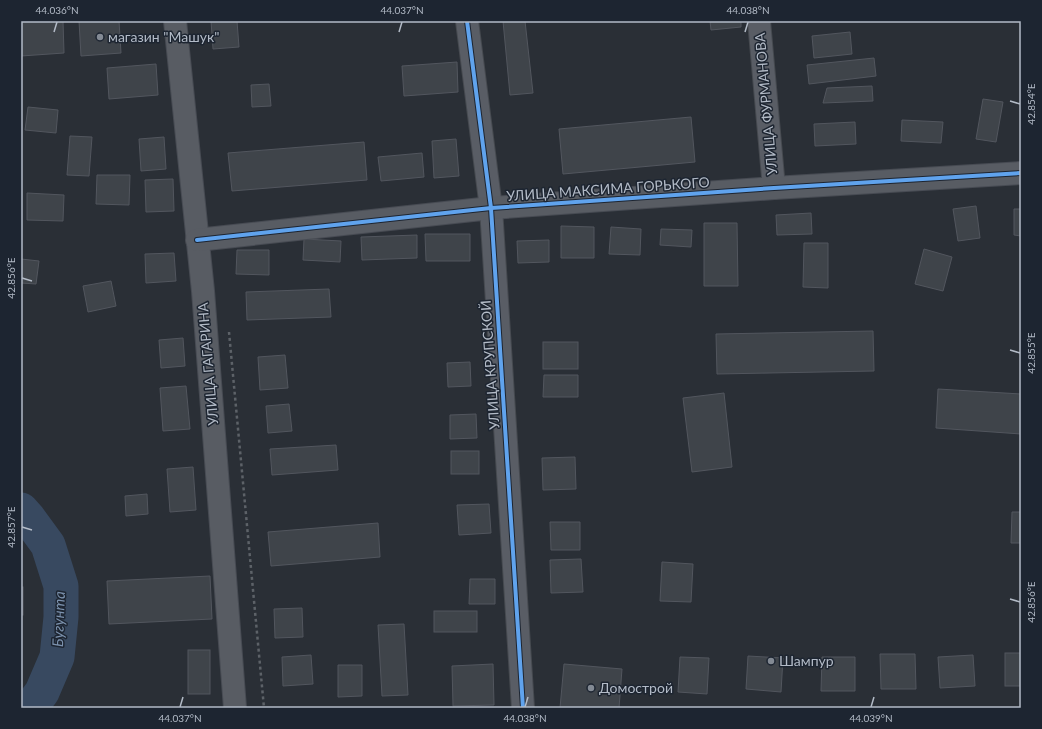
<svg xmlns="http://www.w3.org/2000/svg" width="1042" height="729" font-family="Lato,sans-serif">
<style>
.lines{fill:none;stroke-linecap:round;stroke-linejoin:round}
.river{stroke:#384960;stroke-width:35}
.building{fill:#3f444a;stroke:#52565e}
.street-casing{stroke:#464a50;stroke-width:24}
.secondary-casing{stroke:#474b53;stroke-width:24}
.path{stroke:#5d6268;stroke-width:2.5;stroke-dasharray:3 3;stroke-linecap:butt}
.street{stroke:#595d65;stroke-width:22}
.secondary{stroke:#585c63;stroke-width:22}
.cycleway-casing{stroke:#1d2531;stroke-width:6}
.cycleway{stroke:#60a3ed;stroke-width:4}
.ticks{fill:none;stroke:#b3bbc7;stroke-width:1.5}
.poi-dot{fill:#838a94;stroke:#1d2531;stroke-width:1.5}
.labels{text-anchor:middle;stroke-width:3;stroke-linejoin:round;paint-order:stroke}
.poi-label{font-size:14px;fill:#b3bbc7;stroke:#1d2531;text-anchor:start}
.street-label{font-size:14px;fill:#b3bbc7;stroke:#1d2531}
.water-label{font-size:15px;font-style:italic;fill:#7c92ae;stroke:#1d2531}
.neatline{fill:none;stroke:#b3bbc7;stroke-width:1.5}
.ticks-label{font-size:10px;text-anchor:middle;fill:#b3bbc7}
</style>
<rect width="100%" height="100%" fill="#2a2f36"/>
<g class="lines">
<!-- river -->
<path class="river" d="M21,510L29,519L48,545L61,586V617L57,657L42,692L30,708"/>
</g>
<!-- building -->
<g class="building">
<path d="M21,21H63L64,53L21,56Z"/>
<path d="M79,21H119L121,53L81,56Z"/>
<path d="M211,21H237L239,47L213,49Z"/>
<path d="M503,21H525L533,93L510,95Z"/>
<path d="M710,21H741V27L711,30Z"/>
<path d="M850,32L852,54L814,58L812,36Z"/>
<path d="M874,58L876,76L809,84L807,65Z"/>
<path d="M457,62L458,92L404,96L402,66Z"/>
<path d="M156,64L158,95L109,99L107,68Z"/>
<path d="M269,84L271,106L252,107L251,85Z"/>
<path d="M872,86L873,101L823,103L827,88Z"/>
<path d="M983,99L1003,102L996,142L976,139Z"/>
<path d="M28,107L58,110L56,133L25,130Z"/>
<path d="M691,117L695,162L563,174L559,129Z"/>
<path d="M902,120L943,122L941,143L901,141Z"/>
<path d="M855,122L856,144L815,146L814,124Z"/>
<path d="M70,136L92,137L89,176L67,175Z"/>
<path d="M164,137L166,169L141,171L139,139Z"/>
<path d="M456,139L459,176L434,178L432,141Z"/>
<path d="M364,142L367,180L232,191L228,153Z"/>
<path d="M422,153L424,177L381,181L378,157Z"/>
<path d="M97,175H130L129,205L96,204Z"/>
<path d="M173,179L174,211L146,212L145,180Z"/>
<path d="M27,193L64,195L63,221L27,220Z"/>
<path d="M976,206L980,238L958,241L953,209Z"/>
<path d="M1014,209H1021V236L1014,235Z"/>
<path d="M811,213L812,234L777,235L776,215Z"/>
<path d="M704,223H737L738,286H704Z"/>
<path d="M561,226L594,227V258H561Z"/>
<path d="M611,227L641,229L640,255L609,254Z"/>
<path d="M661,229L692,230L691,247L660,245Z"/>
<path d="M425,234H470V261H426Z"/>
<path d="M417,235V258L362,260L361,237Z"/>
<path d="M304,239L341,241L340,262L303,260Z"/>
<path d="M549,240V262L518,263L517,241Z"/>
<path d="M804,243H828V288L803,287Z"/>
<path d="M924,249L952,257L943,291L915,284Z"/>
<path d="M237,250H269V275L236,274Z"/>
<path d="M174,253L176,281L146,283L145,254Z"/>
<path d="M21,259L39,261L36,284L21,283Z"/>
<path d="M111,281L116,306L88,312L83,286Z"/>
<path d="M329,289L331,317L247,320L246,292Z"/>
<path d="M873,331L874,371L717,374L716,334Z"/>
<path d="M183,338L185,366L161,368L159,340Z"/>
<rect x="543" y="342" width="35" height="27"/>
<path d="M285,355L288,388L260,390L258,357Z"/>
<path d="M470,362L471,386L448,387L447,363Z"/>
<path d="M544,375H578V397H543Z"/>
<path d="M186,386L190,429L163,431L160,388Z"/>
<path d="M938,389L1021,394V434L936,428Z"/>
<path d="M724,393L732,467L692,472L683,398Z"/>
<path d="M289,404L292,431L268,433L266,406Z"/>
<path d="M476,414L477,438L450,439V415Z"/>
<path d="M336,445L338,470L272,475L270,449Z"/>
<rect x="451" y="451" width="28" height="23"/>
<path d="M575,457L576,489L543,490L542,458Z"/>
<path d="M193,467L196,510L170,512L167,469Z"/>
<path d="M147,494L148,514L126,516L125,496Z"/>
<path d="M489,504L491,533L459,535L457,505Z"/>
<path d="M1012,512H1021V543H1011Z"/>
<path d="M550,522H580V550H551Z"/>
<path d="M378,523L380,557L271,566L268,532Z"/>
<path d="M581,559L583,592L551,593L550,560Z"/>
<path d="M662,562L693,564L691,602L660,601Z"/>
<path d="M210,576L212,619L109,624L107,581Z"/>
<path d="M470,579H495V604H469Z"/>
<rect x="21" y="587" width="2" height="28"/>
<path d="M302,608L303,637L275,638L274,609Z"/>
<rect x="434" y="611" width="43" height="21"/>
<path d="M404,624L408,695L382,696L378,625Z"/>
<rect x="188" y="650" width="22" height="44"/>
<rect x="1005" y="653" width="16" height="33"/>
<path d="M880,654H915L916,689H881Z"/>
<path d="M311,655L313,684L283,686L282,657Z"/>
<path d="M973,655L975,686L940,688L938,657Z"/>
<path d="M748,656L783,658L781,692L746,689Z"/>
<path d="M680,657L709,658L707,694L678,692Z"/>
<path d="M822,657H855V691H821Z"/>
<path d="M493,664L494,705L453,706L452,666Z"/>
<path d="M564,664L622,669L619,708H560Z"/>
<path d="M338,665H362V696L338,697Z"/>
</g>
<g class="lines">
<!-- street casing -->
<g class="street-casing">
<g id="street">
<path d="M467,21L491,208L523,708"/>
<path d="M759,21L774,188"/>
</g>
</g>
<!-- secondary casing -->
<g class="secondary-casing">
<g id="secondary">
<path d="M175,21L203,291L235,708"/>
<path d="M197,240L491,208L774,188L1021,173"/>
</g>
</g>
<!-- path -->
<path class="path" d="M229,332L264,708"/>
<!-- street -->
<use href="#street" class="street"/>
<!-- secondary -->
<use href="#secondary" class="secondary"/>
<!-- cycleway casing -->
<g class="cycleway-casing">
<g id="cycleway">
<path d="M467,21L491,208L523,708"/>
<path d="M197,240L491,208L774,188L1021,173"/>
</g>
</g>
<!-- cycleway -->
<use href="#cycleway" class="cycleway"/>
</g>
<!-- ticks -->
<path class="ticks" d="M54,32L57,22M399,32L402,22M745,32L748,22M1010,101L1020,104M22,278L32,281M1010,350L1020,353M22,527L32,530M1010,599L1020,602M180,707L183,697M525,707L528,697M871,707L874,697"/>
<!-- markers -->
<g class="poi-dot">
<circle cx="100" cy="37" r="4"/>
<circle cx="771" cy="661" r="4"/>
<circle cx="591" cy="688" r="4"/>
</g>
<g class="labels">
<!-- poi labels -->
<g class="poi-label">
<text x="108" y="42">магазин "Машук"</text>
<text x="779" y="666">Шампур</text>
<text x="599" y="693">Домострой</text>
</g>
<!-- street labels -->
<g class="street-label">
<text transform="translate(766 104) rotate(-95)" y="5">УЛИЦА ФУРМАНОВА</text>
<text transform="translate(608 189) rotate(-4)" y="5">УЛИЦА МАКСИМА ГОРЬКОГО</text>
<text transform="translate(208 364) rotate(-95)" y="5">УЛИЦА ГАГАРИНА</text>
<text transform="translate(490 365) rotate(-94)" y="5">УЛИЦА КРУПСКОЙ</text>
</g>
<!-- water labels -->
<g class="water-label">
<text transform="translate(59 619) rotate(-88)" y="5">Бугунта</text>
</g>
</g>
<!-- border -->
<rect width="1042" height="729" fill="none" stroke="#1d2531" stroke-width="44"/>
<rect x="22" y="22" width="998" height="685" class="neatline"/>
<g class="ticks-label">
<text x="57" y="14">44.036°N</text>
<text x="402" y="14">44.037°N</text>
<text x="748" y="14">44.038°N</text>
<text transform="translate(1031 104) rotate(-90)" y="4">42.854°E</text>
<text transform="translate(11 278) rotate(-90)" y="4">42.856°E</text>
<text transform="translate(1031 353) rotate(-90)" y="4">42.855°E</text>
<text transform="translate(11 527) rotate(-90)" y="4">42.857°E</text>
<text transform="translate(1031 602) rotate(-90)" y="4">42.856°E</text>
<text x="180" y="722">44.037°N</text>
<text x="525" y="722">44.038°N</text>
<text x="871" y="722">44.039°N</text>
</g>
</svg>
